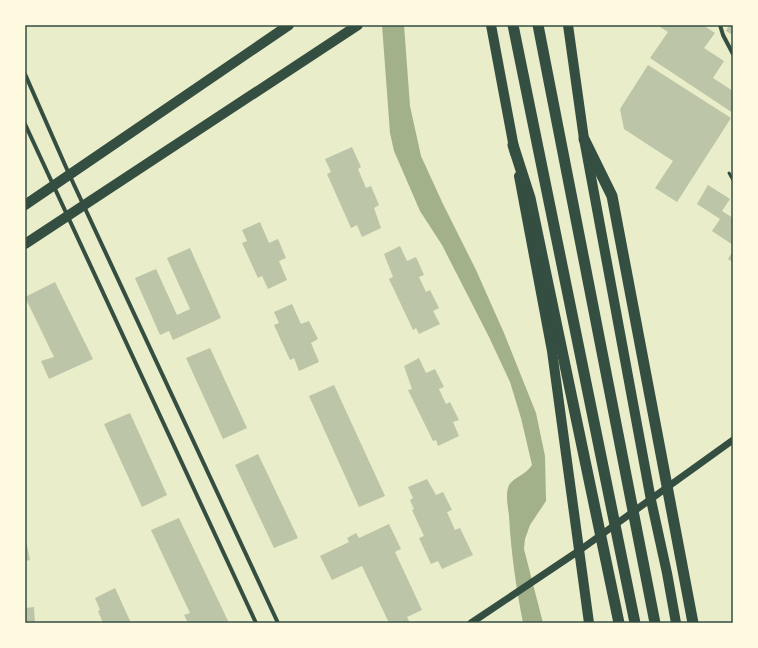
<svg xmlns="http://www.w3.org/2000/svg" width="758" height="648" font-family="Roboto,sans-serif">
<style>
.water{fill:#a3b18a}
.building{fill:#bcc5a7}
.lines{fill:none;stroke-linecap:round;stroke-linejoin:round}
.service{stroke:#344e41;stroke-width:3}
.minor{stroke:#344e41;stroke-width:4}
.tertiary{stroke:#344e41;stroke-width:7}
.primary{stroke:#344e41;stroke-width:10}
.trunk{stroke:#344e41;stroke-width:11}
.neatline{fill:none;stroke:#344e41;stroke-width:1.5}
</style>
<rect width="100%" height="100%" fill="#e9edc9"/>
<!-- water -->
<path class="water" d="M382,25H404L410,106L421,156L443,204L476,270L504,333L536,413L545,456L546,501L530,525L525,539L524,549L543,623H523C516,587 511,552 509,516C508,507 505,494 509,485C514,477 527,474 532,465L521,418L510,382L489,337L442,245L420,211L394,151L390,133Z"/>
<!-- building -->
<g class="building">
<path d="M657,25H703L715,33L704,48L724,61L713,78L733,91V113L650,58L668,32Z"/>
<path d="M729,25H733V35L726,31Z"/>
<path d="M648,65L731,118L677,202L655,188L673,161L624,129L620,109Z"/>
<path d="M352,147L361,167L358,169L366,188L371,186L379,205L374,208L381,228L362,237L357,225L351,228L327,174L331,172L325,159Z"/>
<path d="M708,185L730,199L722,211L733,218V245L712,231L720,219L697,204Z"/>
<path d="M260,222L269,243L278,239L286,258L279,261L287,280L268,289L262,276L258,278L242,243L247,241L242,230Z"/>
<path d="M400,246L407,261L416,257L424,275L419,277L426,292L430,290L439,308L433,311L440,324L419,334L416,328L413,330L389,279L393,277L384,254Z"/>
<path d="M190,248L221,318L173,340L169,331L160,335L135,278L156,269L177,315L190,309L167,258Z"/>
<path d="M733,251V262L728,259Z"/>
<path d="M55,282L93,359L49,379L41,361L54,357L25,297Z"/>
<path d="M292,304L301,324L309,321L318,339L311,343L319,362L299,371L294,358L290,360L274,325L279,323L274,312Z"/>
<path d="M210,348L247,428L223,439L186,358Z"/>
<path d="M419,358L426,373L435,369L444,387L439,389L446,404L450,402L459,420L453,422L459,436L438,446L436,440L433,441L408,390L412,389L404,366Z"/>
<path d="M334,385L385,496L359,507L309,396Z"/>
<path d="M130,413L167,495L142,507L104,424Z"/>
<path d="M258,454L298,538L274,548L235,465Z"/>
<path d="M427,479L436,495L443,492L452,510L447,512L455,530L460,528L473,555L442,569L438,561L431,564L419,538L424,536L412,510L414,509L410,500L413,498L408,487Z"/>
<path d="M179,518L229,623H188L184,615L190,613L151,530Z"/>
<path d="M389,524L401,549L395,552L422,610L407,617L410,623H389L362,566L332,580L320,556L349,542L347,538L356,533L359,538Z"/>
<path d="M25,540H26L30,560L25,561Z"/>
<path d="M115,588L131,623H103L98,611L100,610L95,598Z"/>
<path d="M34,607L35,623H25V608Z"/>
</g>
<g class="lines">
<!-- service -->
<path class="service" d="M729,173L733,180"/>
<!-- minor -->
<g class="minor">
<path d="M720,25L723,35L733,54"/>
<path d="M25,74L69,174L278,623"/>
<path d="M25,124L256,623"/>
</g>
<!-- tertiary -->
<path class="tertiary" d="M471,623L580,550L733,440"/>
<!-- primary -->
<g class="primary">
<path d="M491,25L515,153"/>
<path d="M568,25L584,139L651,500L667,573L676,623"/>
<path d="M519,176L552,351L589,623"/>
<path d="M25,205L289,25"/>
<path d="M25,244L358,25"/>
</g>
<!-- trunk -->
<g class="trunk">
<path d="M513,25L635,623"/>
<path d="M538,25L655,623"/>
<path d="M584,139L612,196L693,623"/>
<path d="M513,145L530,198L619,623"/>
</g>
</g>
<!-- border -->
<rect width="758" height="648" fill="none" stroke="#fefae0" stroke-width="52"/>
<rect x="26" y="26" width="706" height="596" class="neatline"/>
</svg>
